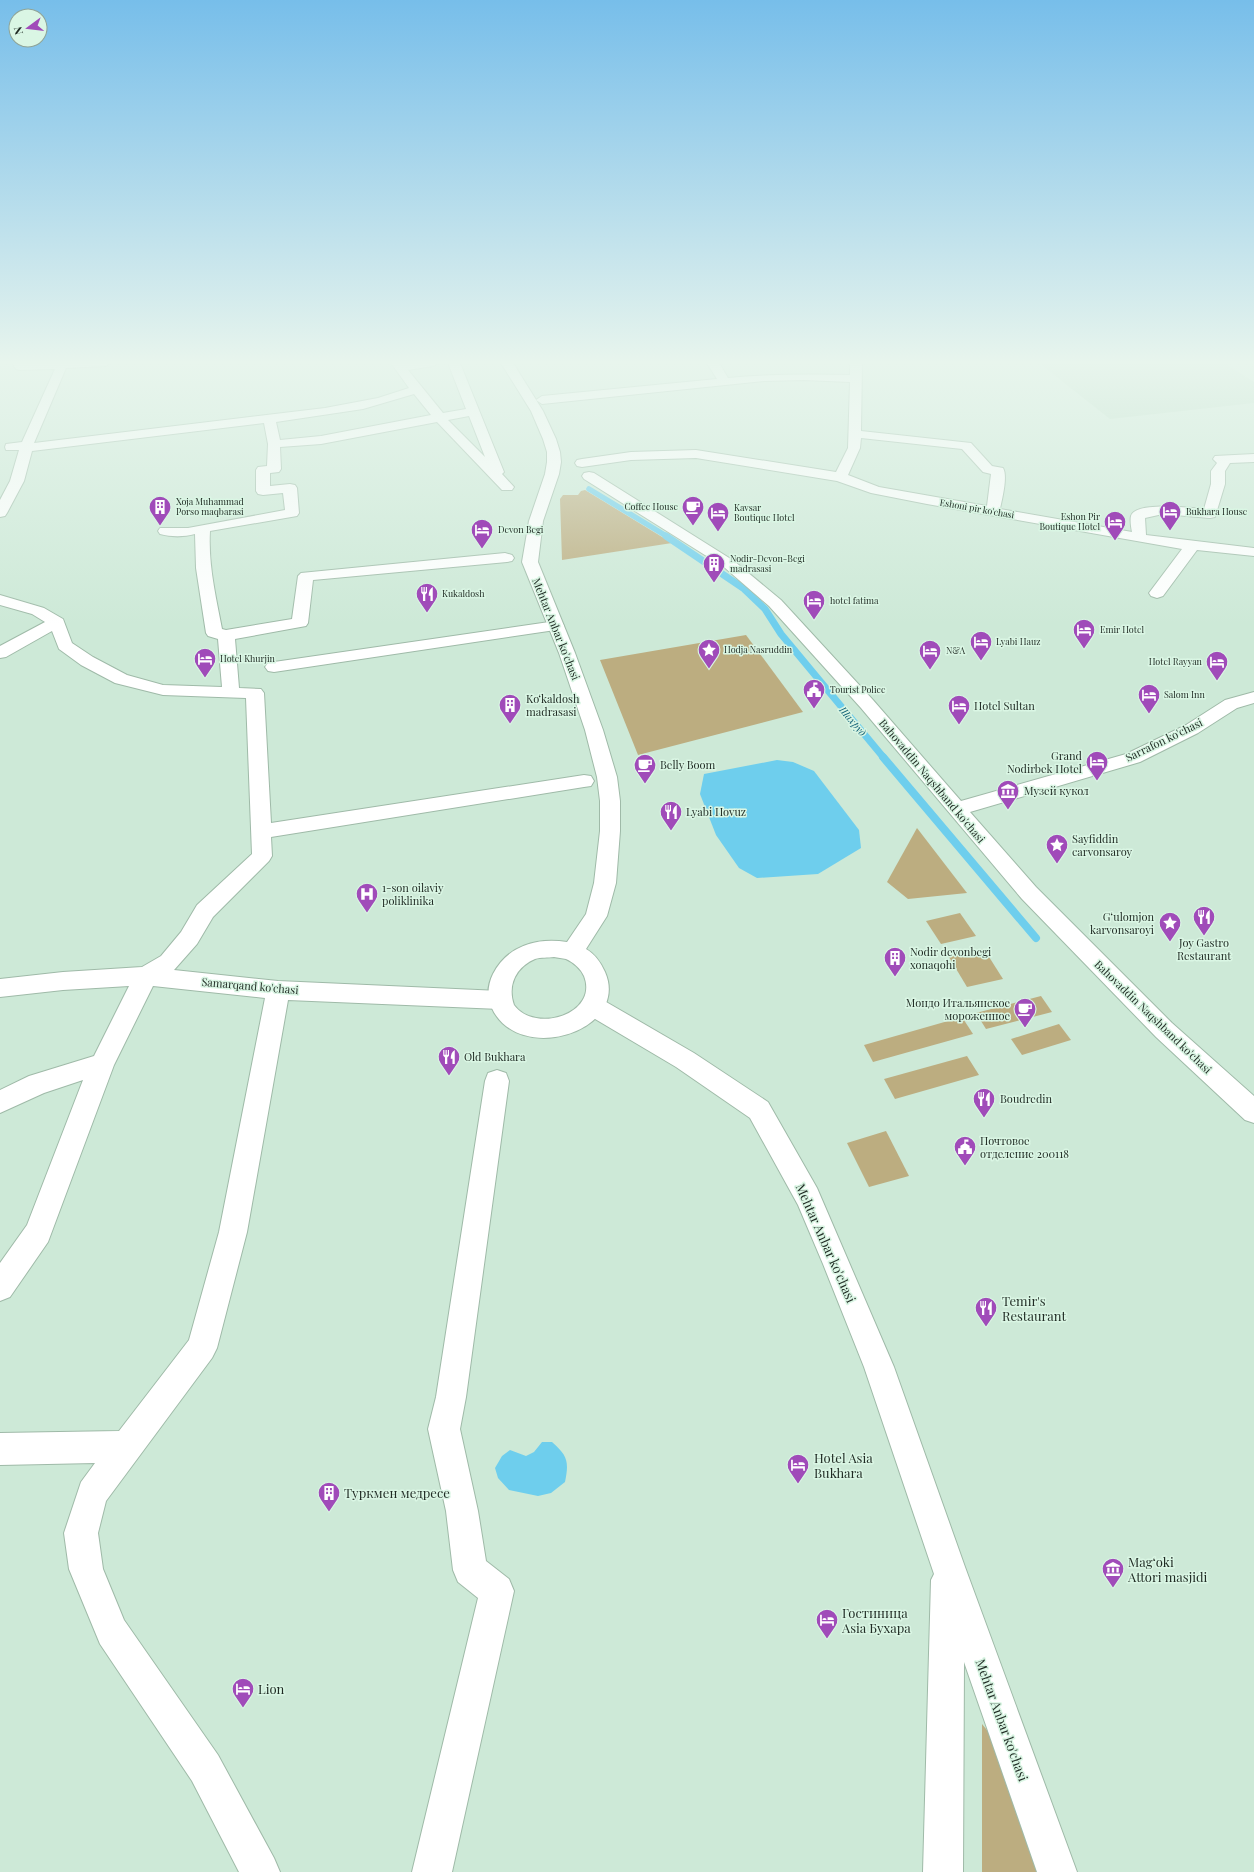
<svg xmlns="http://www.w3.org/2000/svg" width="1254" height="1872" font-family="'Playfair Display',serif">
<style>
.built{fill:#bbddc6}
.green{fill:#bcad80}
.water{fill:#6eceed}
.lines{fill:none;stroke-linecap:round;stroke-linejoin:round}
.stream-far2{stroke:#6eceed;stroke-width:5.5}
.stream-far1{stroke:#6eceed;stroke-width:7}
.stream{stroke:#6eceed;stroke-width:8}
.minor-casing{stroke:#9fbaa8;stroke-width:2}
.major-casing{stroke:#9fbaa8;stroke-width:2}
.minor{fill:#fff;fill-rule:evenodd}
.major{fill:#fff;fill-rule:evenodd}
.labels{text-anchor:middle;stroke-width:3;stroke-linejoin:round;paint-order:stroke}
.far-poi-label{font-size:9px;fill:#1f2a23;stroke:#daf6e4;text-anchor:start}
.far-street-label{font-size:9px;fill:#1f2a23;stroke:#daf6e4}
.far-water-label{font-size:10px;font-style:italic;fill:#0d5d73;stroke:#daf6e4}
.street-label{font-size:11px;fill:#1f2a23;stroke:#daf6e4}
.poi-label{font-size:11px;fill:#1f2a23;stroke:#daf6e4;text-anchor:start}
.near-street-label{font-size:13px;fill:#1f2a23;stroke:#daf6e4}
.near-poi-label{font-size:13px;fill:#1f2a23;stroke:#daf6e4;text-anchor:start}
</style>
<rect width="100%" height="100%" fill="#cde9d7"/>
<!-- built -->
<path class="built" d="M1039,363H1224L1254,382V403L1110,419Z"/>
<!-- green -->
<g class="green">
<path d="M585,490L672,543L562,560L560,499L563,495H578L581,491Z"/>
<path d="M746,635L803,712L638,755L600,660Z"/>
<path d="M917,828L967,893L908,899L887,882Z"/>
<path d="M960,913L976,936L941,944L926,921Z"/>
<path d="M984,949L1003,979L967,987L949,957Z"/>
<path d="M1041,996L1052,1012L986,1029L976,1013Z"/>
<path d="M962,1017L973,1034L873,1062L864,1045Z"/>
<path d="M1059,1024L1071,1040L1022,1055L1011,1039Z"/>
<path d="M967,1056L979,1075L895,1099L884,1079Z"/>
<path d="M886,1131L909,1176L869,1187L847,1143Z"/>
<path d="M982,1724L999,1745L1039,1872H982Z"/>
</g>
<!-- water -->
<g class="water">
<path d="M777,760L793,762L814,771L859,830L861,848L818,874L757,878L739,868L716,835L700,794L704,774Z"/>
<path d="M542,1442H552C568,1456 569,1462 565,1482L551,1493L538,1496L509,1490L498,1478L495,1468L502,1456L510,1450L526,1456L534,1452Z"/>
</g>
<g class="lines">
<!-- stream-far2 -->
<path class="stream-far2" d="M589,489L668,537"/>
<!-- stream-far1 -->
<path class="stream-far1" d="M666,536L743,588L765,609L781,634L884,758"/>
<!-- stream -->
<path class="stream" d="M883,757L1036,938"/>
<!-- minor casing -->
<g class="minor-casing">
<g id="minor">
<path d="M12,363H111L105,366L66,368L34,443L325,408L378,398L409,388L391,363H439L433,366L408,370L443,413L466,409L448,363H460L504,472L502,474L514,487L512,490H502L437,422L321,444L280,447L281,469L279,472L270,473V486L290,484L295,485L297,488L299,513L297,516L210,531C208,565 216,597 222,629L226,630L292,619L298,576L301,573L505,553L512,555L514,558L512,561L507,562L313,580L308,623L306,626L235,639L239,688L261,689L264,693L271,823L584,775L591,776L594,781L591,786L584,787L271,837L272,856L269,861L213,917L197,944L174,970L278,981L500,991L508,993L512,1000L508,1007L500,1009L288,1000L247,1232L217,1348L212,1358L106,1501L98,1533L103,1569L124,1620L218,1755L274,1858L280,1872H239L192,1781L100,1644L69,1569L64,1533L81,1482L95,1463L0,1465V1433L119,1431L189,1340L219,1232L265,998L153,986L114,1065L48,1242L10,1297L0,1301V1263L27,1225L83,1080L44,1093L0,1113V1090L29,1076L94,1056L129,986L63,990L0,997V979L63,972L142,967L161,956L181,932L197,905L252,854L246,698L163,695L115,683L81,665L59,649L52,631L6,657L0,658V646L45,622L32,614L0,605V595L44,608L63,619L72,643L93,657L127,675L163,685L222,687L218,639L208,636L206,633L196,568L195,534C184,537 171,537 160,534L158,531L160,528H188L285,510L283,493L263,495L258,494L256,491V470L258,467L267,466L268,444L264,423L32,451L24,481L7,513L5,516L0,517V500L10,481L19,450H6L5,447L6,444L22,442L55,369L20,370L16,369ZM414,394L431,415L321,436L280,440L276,422L363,409ZM469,416L485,457L448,420Z"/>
<path d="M707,363H719L728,378C769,374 809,374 850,375V363H862L861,431L971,443L992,466L1003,468C1008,476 1002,499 1000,509L1132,532C1131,527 1130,520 1131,516C1135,501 1192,508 1204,509L1211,484V471L1217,463L1213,459L1215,456L1254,454V462L1230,463L1225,471V484L1215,517L1210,518L1163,514L1145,518L1146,535L1254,548V556L1197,550L1163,596L1157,598L1151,596L1149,593L1182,549L927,504L871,493L837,481L696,458L631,460L582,467L577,466L575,463L577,460L582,459L631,452L696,450L836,472L848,448L850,382L804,380L764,381L542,404L536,400L542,396L717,379ZM861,438L962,449L983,472L991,474L987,506L879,487L848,475L860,448Z"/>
<path d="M589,472L594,473L734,561L781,600L873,700L961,801L1126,754L1186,725L1225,700L1254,692V703L1237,708L1198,733L1140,762L970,812L1036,887L1172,1023L1254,1096V1123L1245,1120L1156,1037L1022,899L861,708L769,606L724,567L584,479L582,476L584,473Z"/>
<path d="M556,621L562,623L564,626L562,629L274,672L268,671L265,667L268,663L274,662Z"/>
<path d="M593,996L601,999L694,1053L768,1102L817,1188L894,1367L965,1567L1077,1872H1037L964,1662L963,1872H923L931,1580L934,1574L864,1367L823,1264L798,1205L750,1118L676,1067L585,1013L581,1006L585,999Z"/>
<path d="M497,1070L506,1073L509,1081L466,1397L460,1429L478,1511L486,1561L509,1579L514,1591L452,1872H412L478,1598L458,1582L453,1570L446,1511L428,1429L436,1397L485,1081L488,1073Z"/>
</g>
</g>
<!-- major casing -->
<g class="major-casing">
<path id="major" d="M501,363H513L543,411L556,439L560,452L561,462L559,474L543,521L538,562L575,653L603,730L617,777L620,801V831L616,883L607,916L586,949C595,954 601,963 605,972C631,1032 516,1067 491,1006C487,996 488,984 493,974C507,946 537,937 567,942L586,914L594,883L600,831V801L597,777L585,730L559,653L522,562L529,521L545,474L547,462V452L543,439L531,411ZM554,957C558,958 562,958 566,959C573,962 581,969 584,976C599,1014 535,1034 514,1005C507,985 516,967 535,959C541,957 548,958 554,957Z"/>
</g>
<!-- minor -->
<use href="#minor" class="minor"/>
<!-- major -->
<use href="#major" class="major"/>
</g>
<!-- sky -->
<linearGradient id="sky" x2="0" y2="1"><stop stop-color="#77beea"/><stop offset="0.58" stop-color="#e8f5ed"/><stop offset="1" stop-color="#e8f5ed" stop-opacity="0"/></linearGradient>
<rect width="1254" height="625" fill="url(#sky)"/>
<!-- icons -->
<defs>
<g id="building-pin" transform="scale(1.15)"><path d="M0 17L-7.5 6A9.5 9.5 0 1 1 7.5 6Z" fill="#a04bb9" stroke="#daf6e4"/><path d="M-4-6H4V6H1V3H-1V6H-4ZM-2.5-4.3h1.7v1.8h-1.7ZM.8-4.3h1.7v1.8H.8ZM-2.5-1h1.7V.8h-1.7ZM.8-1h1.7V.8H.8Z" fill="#fff"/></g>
<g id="cafe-pin" transform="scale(1.15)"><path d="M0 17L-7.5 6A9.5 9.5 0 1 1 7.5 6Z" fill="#a04bb9" stroke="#daf6e4"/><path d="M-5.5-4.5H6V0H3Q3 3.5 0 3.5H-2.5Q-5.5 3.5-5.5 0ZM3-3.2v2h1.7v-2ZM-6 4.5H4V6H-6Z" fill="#fff"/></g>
<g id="hotel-pin" transform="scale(1.15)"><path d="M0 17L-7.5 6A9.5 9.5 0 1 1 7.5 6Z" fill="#a04bb9" stroke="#daf6e4"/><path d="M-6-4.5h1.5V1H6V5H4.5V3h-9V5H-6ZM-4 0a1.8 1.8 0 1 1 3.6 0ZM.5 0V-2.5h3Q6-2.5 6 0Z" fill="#fff"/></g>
<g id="restaurant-pin" transform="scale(1.15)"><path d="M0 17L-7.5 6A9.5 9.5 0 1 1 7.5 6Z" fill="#a04bb9" stroke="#daf6e4"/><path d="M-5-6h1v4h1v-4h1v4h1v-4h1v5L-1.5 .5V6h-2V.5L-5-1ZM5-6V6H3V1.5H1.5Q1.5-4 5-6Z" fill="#fff"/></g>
<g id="sight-pin" transform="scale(1.15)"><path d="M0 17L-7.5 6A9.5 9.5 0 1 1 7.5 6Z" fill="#a04bb9" stroke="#daf6e4"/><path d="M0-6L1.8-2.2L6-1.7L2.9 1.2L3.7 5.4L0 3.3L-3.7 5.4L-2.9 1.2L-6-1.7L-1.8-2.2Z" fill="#fff"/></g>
<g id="civic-pin" transform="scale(1.15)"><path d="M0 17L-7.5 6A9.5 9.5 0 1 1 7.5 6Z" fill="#a04bb9" stroke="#daf6e4"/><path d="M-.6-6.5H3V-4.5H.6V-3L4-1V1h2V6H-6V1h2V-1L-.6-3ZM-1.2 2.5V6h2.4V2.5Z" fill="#fff"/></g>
<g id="museum-pin" transform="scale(1.15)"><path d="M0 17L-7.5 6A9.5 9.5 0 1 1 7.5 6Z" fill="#a04bb9" stroke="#daf6e4"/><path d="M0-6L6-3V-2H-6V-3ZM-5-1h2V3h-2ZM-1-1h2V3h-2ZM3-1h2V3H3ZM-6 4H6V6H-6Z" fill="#fff"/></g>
<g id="hospital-pin" transform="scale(1.15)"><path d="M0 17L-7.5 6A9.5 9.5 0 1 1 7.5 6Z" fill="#a04bb9" stroke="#daf6e4"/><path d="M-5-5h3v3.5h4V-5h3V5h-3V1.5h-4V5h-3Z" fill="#fff"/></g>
</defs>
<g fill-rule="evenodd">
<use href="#building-pin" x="160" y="507"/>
<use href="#cafe-pin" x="693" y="507"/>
<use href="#hotel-pin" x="1170" y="512"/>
<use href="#hotel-pin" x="718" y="513"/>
<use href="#hotel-pin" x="1115" y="522"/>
<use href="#hotel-pin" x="482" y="530"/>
<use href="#building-pin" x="714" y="564"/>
<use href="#restaurant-pin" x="427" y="594"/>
<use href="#hotel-pin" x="814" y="601"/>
<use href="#hotel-pin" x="1084" y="630"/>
<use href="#hotel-pin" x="981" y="642"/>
<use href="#sight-pin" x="709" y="650"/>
<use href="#hotel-pin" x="930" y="651"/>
<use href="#hotel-pin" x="205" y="659"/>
<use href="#hotel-pin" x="1217" y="662"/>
<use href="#civic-pin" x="814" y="690"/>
<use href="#hotel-pin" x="1149" y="695"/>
<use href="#building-pin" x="510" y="705"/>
<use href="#hotel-pin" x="959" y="706"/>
<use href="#hotel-pin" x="1097" y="762"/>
<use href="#cafe-pin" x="645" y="765"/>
<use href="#museum-pin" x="1008" y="791"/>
<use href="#restaurant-pin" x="671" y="812"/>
<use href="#sight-pin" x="1057" y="845"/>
<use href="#hospital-pin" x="367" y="894"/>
<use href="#restaurant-pin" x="1204" y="917"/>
<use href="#sight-pin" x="1170" y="923"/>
<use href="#building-pin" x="895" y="958"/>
<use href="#cafe-pin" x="1025" y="1009"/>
<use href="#restaurant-pin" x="449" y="1057"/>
<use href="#restaurant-pin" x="984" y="1099"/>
<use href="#civic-pin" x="965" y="1147"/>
<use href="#restaurant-pin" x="986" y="1308"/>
<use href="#hotel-pin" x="798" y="1465"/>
<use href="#building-pin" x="329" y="1493"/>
<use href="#museum-pin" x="1113" y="1569"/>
<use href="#hotel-pin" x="827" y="1620"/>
<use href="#hotel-pin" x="243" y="1689"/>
</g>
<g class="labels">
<!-- far-poi labels -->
<g class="far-poi-label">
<text x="176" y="505">Xoja Muhammad<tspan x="176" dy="10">Porso maqbarasi</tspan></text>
<text x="678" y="510" text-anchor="end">Coffee House</text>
<text x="734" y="511">Kavsar<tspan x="734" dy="10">Boutique Hotel</tspan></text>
<text x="1186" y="515">Bukhara House</text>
<text x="1100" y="520" text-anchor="end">Eshon Pir<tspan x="1100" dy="10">Boutique Hotel</tspan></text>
<text x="498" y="533">Devon Begi</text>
<text x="730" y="562">Nodir-Devon-Begi<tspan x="730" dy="10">madrasasi</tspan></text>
<text x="442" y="597">Kukaldosh</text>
<text x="830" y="604">hotel fatima</text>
<text x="1100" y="633">Emir Hotel</text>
<text x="996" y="645">Lyabi Hauz</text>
<text x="724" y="653">Hodja Nasruddin</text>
<text x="946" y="654">N&amp;A</text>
<text x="220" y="662">Hotel Khurjin</text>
<text x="1202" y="665" text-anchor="end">Hotel Rayyan</text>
<text x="830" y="693">Tourist Police</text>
<text x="1164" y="698">Salom Inn</text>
</g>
<!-- far-street labels -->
<g class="far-street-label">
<text transform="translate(977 509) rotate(10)" y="3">Eshoni pir ko'chasi</text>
</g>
<!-- far-water labels -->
<g class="far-water-label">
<text transform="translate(853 721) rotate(50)" y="4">Шахруд</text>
</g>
<!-- street labels -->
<g class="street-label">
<text transform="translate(556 629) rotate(68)" y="4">Mehtar Anbar ko'chasi</text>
<text transform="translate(1164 740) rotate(-26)" y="4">Sarrafon ko'chasi</text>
<text transform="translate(932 781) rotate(50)" y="4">Bahovaddin Naqshband ko'chasi</text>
<text transform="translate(250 986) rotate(5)" y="4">Samarqand ko'chasi</text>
<text transform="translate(1153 1017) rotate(44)" y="4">Bahovaddin Naqshband ko'chasi</text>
</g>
<!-- poi labels -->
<g class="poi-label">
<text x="526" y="703">Koʻkaldosh<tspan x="526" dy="13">madrasasi</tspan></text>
<text x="974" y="710">Hotel Sultan</text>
<text x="1082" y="760" text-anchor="end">Grand<tspan x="1082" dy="13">Nodirbek Hotel</tspan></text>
<text x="660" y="769">Belly Boom</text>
<text x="1024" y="795">Музей кукол</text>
<text x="686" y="816">Lyabi Hovuz</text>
<text x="1072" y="843">Sayfiddin<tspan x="1072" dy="13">carvonsaroy</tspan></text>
<text x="382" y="892">1-son oilaviy<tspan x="382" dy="13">poliklinika</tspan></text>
<text x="1154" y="921" text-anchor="end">Gʻulomjon<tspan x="1154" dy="13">karvonsaroyi</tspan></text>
<text x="1204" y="947" text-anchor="middle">Joy Gastro<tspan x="1204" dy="13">Restaurant</tspan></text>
<text x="910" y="956">Nodir devonbegi<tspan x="910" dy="13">xonaqohi</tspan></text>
<text x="1010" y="1007" text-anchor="end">Мондо Итальянское<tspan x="1010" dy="13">мороженное</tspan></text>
<text x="464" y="1061">Old Bukhara</text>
<text x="1000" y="1103">Boudredin</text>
<text x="980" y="1145">Почтовое<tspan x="980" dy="13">отделение 200118</tspan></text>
</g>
<!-- near-street labels -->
<g class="near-street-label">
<text transform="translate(826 1243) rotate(66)" y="5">Mehtar Anbar ko'chasi</text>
<text transform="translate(1002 1720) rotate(70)" y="5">Mehtar Anbar ko'chasi</text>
</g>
<!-- near-poi labels -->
<g class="near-poi-label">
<text x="1002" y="1306">Temir's<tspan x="1002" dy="15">Restaurant</tspan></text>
<text x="814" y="1463">Hotel Asia<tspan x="814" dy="15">Bukhara</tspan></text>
<text x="344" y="1498">Туркмен медресе</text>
<text x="1128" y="1567">Magʻoki<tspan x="1128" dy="15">Attori masjidi</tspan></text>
<text x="842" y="1618">Гостиница<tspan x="842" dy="15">Asia Бухара</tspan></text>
<text x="258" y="1694">Lion</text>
</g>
</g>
<!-- north arrow -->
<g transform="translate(28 28) rotate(255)"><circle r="19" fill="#daf6e4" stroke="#8fa497"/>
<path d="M0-3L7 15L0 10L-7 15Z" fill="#a04bb9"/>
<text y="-6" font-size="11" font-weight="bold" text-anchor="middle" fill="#1f2a23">N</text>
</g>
</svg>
